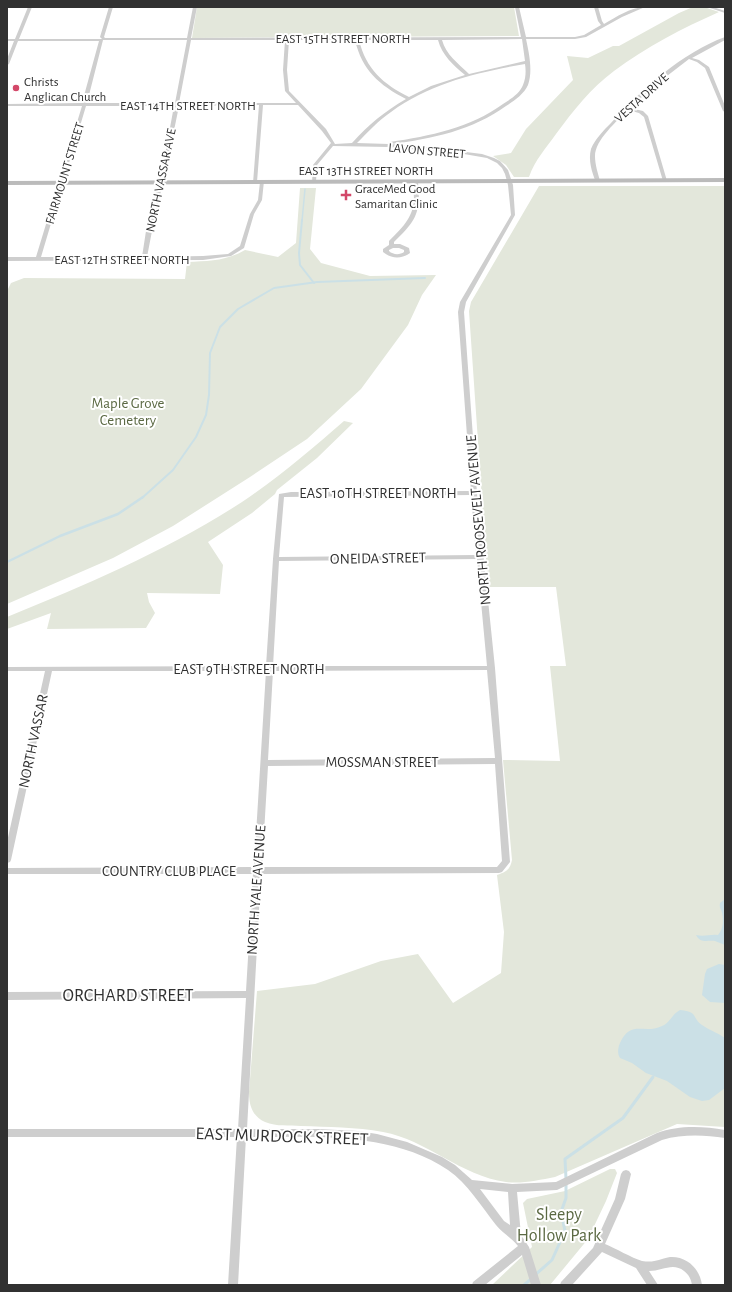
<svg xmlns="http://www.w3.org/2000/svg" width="732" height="1292" font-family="'Alegreya Sans',sans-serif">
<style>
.green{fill:#e3e7db}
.water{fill:#cbe0e6}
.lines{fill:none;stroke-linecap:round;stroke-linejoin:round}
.stream-far3{stroke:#cbe0e6;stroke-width:1.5}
.stream-far2{stroke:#cbe0e6;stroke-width:2}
.stream-far1{stroke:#cbe0e6;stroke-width:2.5}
.stream{stroke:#cbe0e6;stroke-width:3}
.minor{fill:#cecece;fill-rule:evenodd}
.secondary{fill:#bbb;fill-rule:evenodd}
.poi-dot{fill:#d34869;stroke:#fff;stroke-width:1.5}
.labels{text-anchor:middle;stroke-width:4;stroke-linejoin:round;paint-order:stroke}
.far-street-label{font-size:13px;fill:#313131;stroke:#fff}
.far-poi-label{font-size:13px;fill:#313131;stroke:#fff;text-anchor:start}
.park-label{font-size:15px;fill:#5b6943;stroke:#fff}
.street-label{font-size:15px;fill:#313131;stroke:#fff}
.near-street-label{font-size:18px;fill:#313131;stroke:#fff}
.near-park-label{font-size:18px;fill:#5b6943;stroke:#fff}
</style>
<rect width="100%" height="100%" fill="#fff"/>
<!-- green -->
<g class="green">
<path d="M197,7H514L519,36L192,38Z"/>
<path d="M693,7H704L719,12C683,28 646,47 614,71C591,88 573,111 556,134C546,148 535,160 529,177H514L506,165L493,156L511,153L526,129L573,80L567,56L588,58L613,46H619L679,13Z"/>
<path d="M539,186H725V1127L677,1124L555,1177C539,1180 522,1184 506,1182C461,1176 427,1140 383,1132C356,1127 328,1127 301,1126C289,1125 277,1127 265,1122C252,1116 249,1105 249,1092L257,991L315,984L381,961L418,954L453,1003L501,973L504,932L497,875C506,872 510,870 512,860L503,760L560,761L550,666H566L556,587H488L469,311L471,302Z"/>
<path d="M300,188H316L310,249L321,263L370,276L436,275L422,295L408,325L361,389L307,439L250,477L173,526L113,558L7,604V291L11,283L24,278L185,279L187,262C209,261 226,261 245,250L278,257L296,243Z"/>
<path d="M344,421L353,423L317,458L277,490L275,494L252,513L208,542L223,565L220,594L147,593L149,602L155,613L146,628L47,629L51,613L7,629V617C88,584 168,550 242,502C278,478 312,449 344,421Z"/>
<path d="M610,1169H615L617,1173L606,1201L588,1239L550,1285H492L532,1247L523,1203L527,1199L565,1191Z"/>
</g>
<!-- water -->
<g class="water">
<path d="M725,899V945C722,944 718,942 715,941C707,940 701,944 696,935C705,937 710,934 718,935C723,929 724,921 722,913C721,908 719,908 720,903Z"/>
<path d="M719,964L725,965V1003L710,1002L702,995L705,974L707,969Z"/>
<path d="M680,1010C699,1012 691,1017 702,1025C709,1030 718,1033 725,1038V1088L709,1100L702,1101L690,1097L667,1081L646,1073L632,1063L620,1058C617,1053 618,1048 620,1043C631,1019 644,1035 662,1026C670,1023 672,1014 680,1010Z"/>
</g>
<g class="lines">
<!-- stream-far3 -->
<path class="stream-far3" d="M302,221L305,189"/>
<!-- stream-far2 -->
<g class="stream-far2">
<path d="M302,220L299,253L300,265L314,283"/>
<path d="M142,498L173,470L196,437L206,415L209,395L210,353L220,327L238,309L274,288L317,282L425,278"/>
</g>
<!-- stream-far1 -->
<path class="stream-far1" d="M7,562L60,536L118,514L143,497"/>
<!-- stream -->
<g class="stream">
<path d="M566,1179L565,1159L623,1118L653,1077"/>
<path d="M535,1275L552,1260L565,1231L561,1212L566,1198V1184"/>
<path d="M524,1285L531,1279"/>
</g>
<!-- minor -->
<g class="minor">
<path d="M28,7H32L19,39H102L100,37L109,7H113L104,37L105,38H187L193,7H197L191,38L521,37L515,7H519L526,37H575L584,35L601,25L598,21L594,7H598L602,21L604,24C616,17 631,7 645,7L622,17L586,37L575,39H526C529,53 533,71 528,85C524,94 514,101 506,106C473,130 432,139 391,144L426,147L482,154L494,158L500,161L508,170L513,185L515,215L466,302L464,312L477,493L495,668L510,862L502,872L499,873L261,874L247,1129H318L358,1131L377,1134L407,1142L442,1157L455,1165L472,1180L512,1184L556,1182L657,1133C678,1125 703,1126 725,1130V1138C704,1135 683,1134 662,1140L557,1190L517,1192L521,1235L529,1247L541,1285H531L522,1255L485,1285H472L473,1282L518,1246C511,1237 502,1233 496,1225C481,1206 468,1184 448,1170C391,1131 312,1137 246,1137L238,1285H228L237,1137H7V1129H238L246,998L7,1000V992L246,991L253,874H7V868L254,867L266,671H52L11,860L10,862L7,863V842L45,671H7V667L266,666L273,559L279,494L291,492L471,491L458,312L460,302L511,215L508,185L505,174L502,168L497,163L487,158L464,154L389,147L333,146L317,165L316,182L312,183L313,165L331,143L322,131L298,105H263L257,182L253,183L259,105L179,106L168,160L152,231L147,257L203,256L228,254L240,246L250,214L258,200L260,182L264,181L262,200L254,214L244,248L231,256L203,260L7,261V257H36L82,106H7V104L82,103L99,41H18L9,64L7,65V59L14,41H7V39H15ZM522,39L525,61L469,74C458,63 446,55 442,40ZM103,40H187L175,103H87ZM191,40H285L283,70L285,91L296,103H179ZM289,40H355C362,70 379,85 406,99C384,112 369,124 352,143L335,144L326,129L289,91L287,70ZM359,40H438C442,55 453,65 465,75L431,86L409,97C383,84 366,69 359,40ZM525,64C526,70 526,78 523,85C520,93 511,99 503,104C470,128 430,136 390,142L388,143L389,144L357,143C368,132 378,121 391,112C430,83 479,72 525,64ZM86,106H174L164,160L146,231L142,257H41ZM471,495L476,555L279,557L284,497ZM477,559L487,666H273L279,561ZM487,670L495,758L268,760L273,671ZM495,764L502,861L497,867H262L268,766ZM480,1189L508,1192L510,1225L504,1221Z"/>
<path d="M707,7H713L725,11V13Z"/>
<path d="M725,37V40L692,58L699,60L709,67L725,106V112L723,111L705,68L697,62L689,59L654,86L630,108L643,111L648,116L667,181V182L663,181L644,117L639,113L628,110C617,121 595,140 595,156C595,165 598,173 600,181L596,182C592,173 588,160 591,149C595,139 604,130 611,123C641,90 683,52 725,37Z"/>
<path d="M414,181L418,182C421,213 416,221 394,242V244H400L409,248L410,253C402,259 391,259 383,252V249L389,245V241C401,229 413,218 414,200C414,194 413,187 414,181ZM393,248H399L404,250V252C400,255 393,255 389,251V250Z"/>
<path d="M626,1170L629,1171L631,1174L625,1199L605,1244C615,1248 632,1258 642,1261C656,1263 658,1259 670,1257C687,1256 700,1269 702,1285H692C691,1279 689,1275 684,1271C673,1262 662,1271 649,1271L658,1285H647L636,1268L602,1252L572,1285H560L561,1282L593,1248L615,1199L621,1174L623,1171Z"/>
</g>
<!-- secondary -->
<path class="secondary" d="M725,178V182L7,185V181Z"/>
</g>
<!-- markers -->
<g class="poi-dot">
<circle cx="16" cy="88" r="4"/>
<path d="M344 189h4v4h4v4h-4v4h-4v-4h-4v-4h4z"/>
</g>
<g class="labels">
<!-- far-street labels -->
<g class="far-street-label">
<text x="343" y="43">EAST 15TH STREET NORTH</text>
<text transform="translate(641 97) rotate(-42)" y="5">VESTA DRIVE</text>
<text x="188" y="110">EAST 14TH STREET NORTH</text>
<text transform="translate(427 150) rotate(5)" y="5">LAVON STREET</text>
<text x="366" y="175">EAST 13TH STREET NORTH</text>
<text transform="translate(64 173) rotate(-73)" y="5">FAIRMOUNT STREET</text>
<text transform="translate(160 180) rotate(-78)" y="5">NORTH VASSAR AVE</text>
<text x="122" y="264">EAST 12TH STREET NORTH</text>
</g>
<!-- far-poi labels -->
<g class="far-poi-label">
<text x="24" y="86">Christs<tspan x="24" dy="15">Anglican Church</tspan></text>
<text x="355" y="193">GraceMed Good<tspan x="355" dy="15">Samaritan Clinic</tspan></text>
</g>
<!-- park labels -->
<g class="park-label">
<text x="128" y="408">Maple Grove<tspan x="128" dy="17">Cemetery</tspan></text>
</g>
<!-- street labels -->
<g class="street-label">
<text x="378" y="498">EAST 10TH STREET NORTH</text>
<text transform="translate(478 520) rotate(-95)" y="5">NORTH ROOSEVELT AVENUE</text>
<text transform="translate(378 558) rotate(-1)" y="5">ONEIDA STREET</text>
<text x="249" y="674">EAST 9TH STREET NORTH</text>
<text transform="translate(33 741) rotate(-78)" y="5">NORTH VASSAR</text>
<text x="382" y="767">MOSSMAN STREET</text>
<text x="169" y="876">COUNTRY CLUB PLACE</text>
<text transform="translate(256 890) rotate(-86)" y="5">NORTH YALE AVENUE</text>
</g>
<!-- near-street labels -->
<g class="near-street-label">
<text x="128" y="1001">ORCHARD STREET</text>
<text transform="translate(282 1136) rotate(2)" y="6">EAST MURDOCK STREET</text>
</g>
<!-- near-park labels -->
<g class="near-park-label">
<text x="559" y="1220">Sleepy<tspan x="559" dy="21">Hollow Park</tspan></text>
</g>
</g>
<!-- border -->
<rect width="732" height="1292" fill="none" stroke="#313131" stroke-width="16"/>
</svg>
